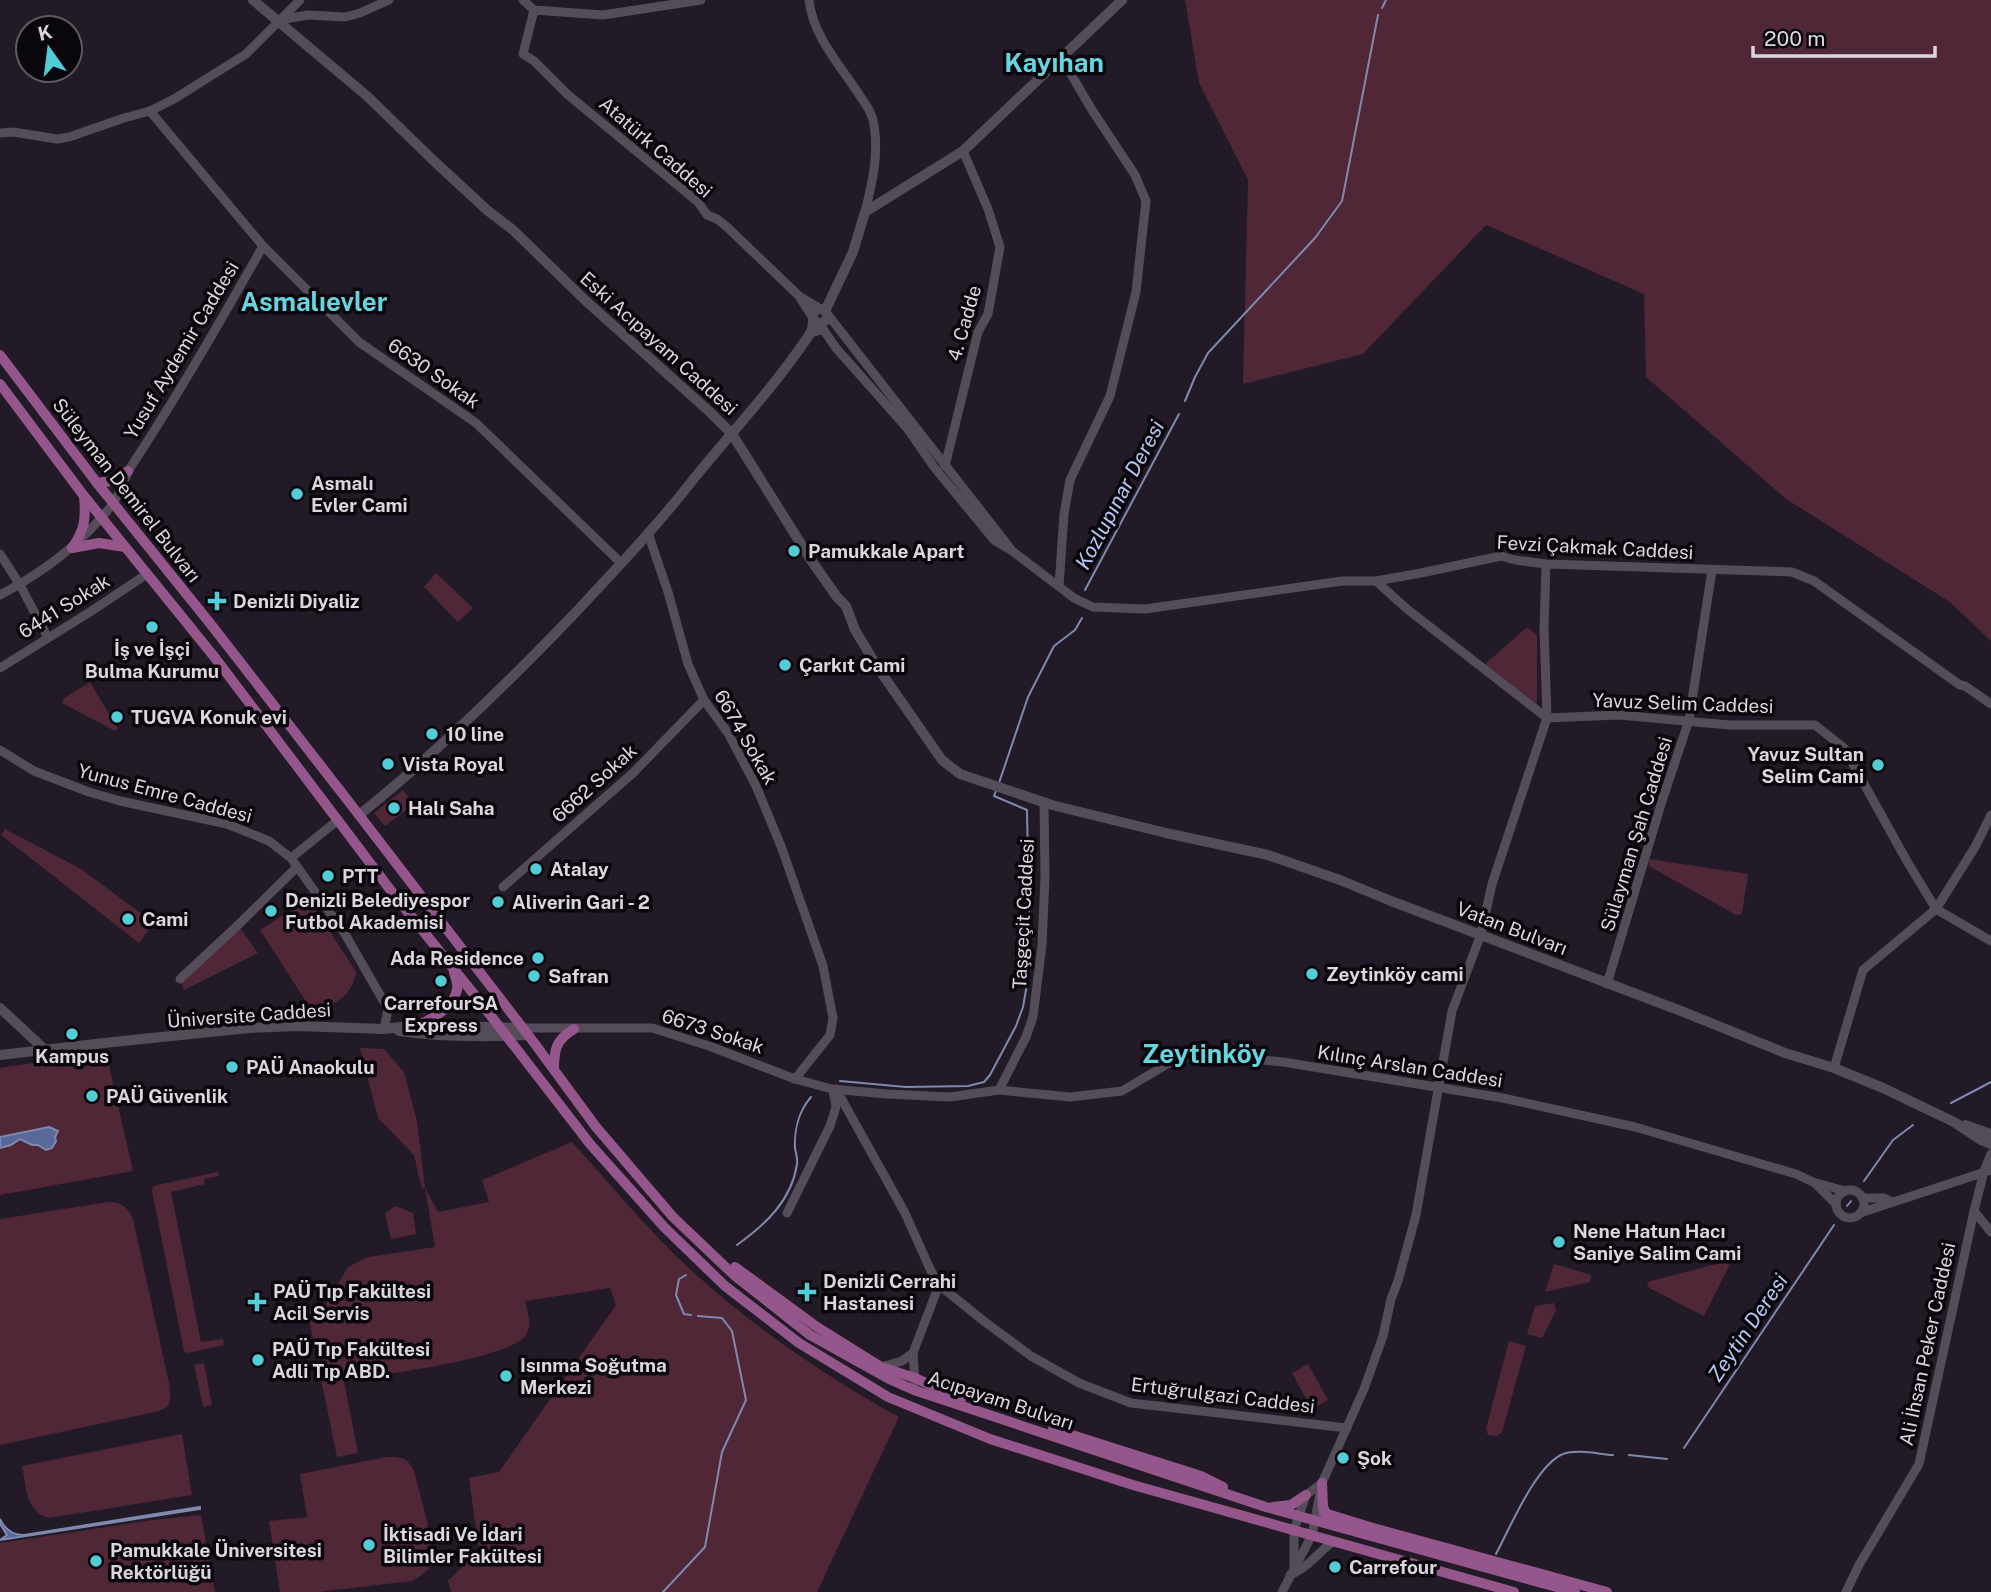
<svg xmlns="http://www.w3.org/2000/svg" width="1991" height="1592" font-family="'Public Sans',sans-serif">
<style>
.green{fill:#502736}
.water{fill:#586899;stroke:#7f89ae;stroke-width:2}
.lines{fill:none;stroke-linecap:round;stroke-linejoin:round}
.stream{stroke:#7f89ae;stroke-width:2}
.tertiary{stroke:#554c5a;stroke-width:9}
.secondary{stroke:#554c5a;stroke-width:10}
.primary{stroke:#95568c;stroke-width:10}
.poi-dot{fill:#52ccd6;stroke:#0a070c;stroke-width:2.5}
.labels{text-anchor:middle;stroke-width:7;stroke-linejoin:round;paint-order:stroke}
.street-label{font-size:19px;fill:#dbd6de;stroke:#0a070c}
.poi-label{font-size:19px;font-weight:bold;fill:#dbd6de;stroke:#0a070c;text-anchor:start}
.water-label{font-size:21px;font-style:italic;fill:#b5c5f2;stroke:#0a070c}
.district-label{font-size:26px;font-weight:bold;fill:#67d3dc;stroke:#0a070c}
</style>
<rect width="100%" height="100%" fill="#221a26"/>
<!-- green -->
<g class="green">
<path d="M1185,0H1991V641L1950,602L1786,499L1646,377L1644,294L1486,225L1363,354L1243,384L1248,180L1199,83Z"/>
<path d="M436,573L473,608L458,622L424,587Z"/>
<path d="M1527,627L1537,635V702L1535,707L1484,665Z"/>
<path d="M90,682L118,729L115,731L62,703L64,698Z"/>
<path d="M403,790L414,804L385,826L374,813Z"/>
<path d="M5,829L81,869L154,923L139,943L1,835Z"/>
<path d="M1649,859L1748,874L1742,914L1736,915L1649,866Z"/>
<path d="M309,899L356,972C352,997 332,1011 307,1003L260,930Z"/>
<path d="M238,925L258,953L184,990L180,979Z"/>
<path d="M360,1048L384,1049L404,1072L417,1121L425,1188L438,1212L489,1202L482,1180L572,1142C614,1188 654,1238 701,1279C761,1332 828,1378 899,1417L817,1592H451L448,1581L479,1550L469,1478L499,1472L616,1305L610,1288L525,1301C527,1310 532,1324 527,1333C516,1359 376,1375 344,1381L358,1453L337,1457L307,1310L324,1307L348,1267L368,1257L435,1247L425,1188L422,1189L414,1155L378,1118Z"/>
<path d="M99,1053L105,1056L108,1061L133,1171L0,1195V1068Z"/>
<path d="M218,1172L219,1176L204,1179L205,1184L171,1192L201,1342L223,1339L224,1345L188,1353L184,1351L152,1191L153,1187L157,1185Z"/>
<path d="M108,1202C121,1202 127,1206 133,1219L169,1383C171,1400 173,1407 155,1412L0,1445V1219Z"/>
<path d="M395,1206L413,1213L416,1234L391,1239L385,1214Z"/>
<path d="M1728,1261L1729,1266L1704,1316L1649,1288L1647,1282Z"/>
<path d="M1554,1264L1591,1275L1590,1282L1545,1292Z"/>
<path d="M1554,1303L1556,1310L1542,1338L1527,1334L1535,1306Z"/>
<path d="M1509,1341L1526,1346L1502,1432L1497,1436L1488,1435L1486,1429Z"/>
<path d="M204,1363L212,1405L203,1407L194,1365Z"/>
<path d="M1308,1364L1328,1400L1312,1409L1292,1373Z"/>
<path d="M182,1434L192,1495L49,1518C26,1513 26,1486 22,1466Z"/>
<path d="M387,1457C402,1457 406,1457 414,1470C418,1489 436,1547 432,1563C429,1571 419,1577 412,1581L318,1592H280L269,1521L307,1517L300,1474Z"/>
<path d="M201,1515L215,1592H0V1543L153,1520Z"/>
</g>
<!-- water -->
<g class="water">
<path d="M49,1127L58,1131L55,1137L56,1141L52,1148L46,1150L38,1145H32L20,1139L11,1145L0,1148V1137Z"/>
<path d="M200,1507V1509L0,1540L7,1535L0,1524V1519C5,1530 13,1535 24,1535Z"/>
</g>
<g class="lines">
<!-- stream -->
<g class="stream">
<path d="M1382,8L1386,0"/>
<path d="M1185,401L1195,377L1208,353L1315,238L1342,201L1378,15"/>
<path d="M1085,590L1179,414"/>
<path d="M999,783L1028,697L1054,646L1075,630L1082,618"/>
<path d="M840,1081L906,1087L968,1086L984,1082L990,1075L1016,1026L1023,1007L1030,967L1027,810L994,796L996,791"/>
<path d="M1951,1103L1991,1082"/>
<path d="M1864,1181L1893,1140L1913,1125"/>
<path d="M1847,1206L1851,1201"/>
<path d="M737,1245C765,1225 792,1200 797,1164C798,1159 796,1154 795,1148C794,1130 799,1111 811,1097"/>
<path d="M686,1275L679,1279L676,1295L684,1314L691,1315"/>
<path d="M1684,1448L1834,1225"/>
<path d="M1629,1455L1667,1459"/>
<path d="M1496,1554C1510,1528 1536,1465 1563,1454C1577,1449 1598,1454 1613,1455"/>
<path d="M663,1592L705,1547L722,1452L746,1400L732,1331L722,1318L698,1316"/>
</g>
<!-- tertiary -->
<g class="tertiary">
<path d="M523,0L534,10L603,15L701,0"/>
<path d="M809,0C813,37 841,66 860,96C866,105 873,114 874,125C879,155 872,184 865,212"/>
<path d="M534,10L523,54L534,61L567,94L698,202L707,215L717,219L727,227L799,296L821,309"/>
<path d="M279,20L308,15L345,17L360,13L389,0"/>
<path d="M150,111L263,246L359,342L476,423L621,563"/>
<path d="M0,133L13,132L57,139L69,137L124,118L150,111L174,99L246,54L300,0"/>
<path d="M799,296L813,318L811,333L823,329L836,348L907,428L934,467L994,540L1011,550L1074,598L1093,607L1145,609L1342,581H1376L1421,573L1501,556L1515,560L1546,564L1792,572L1814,581L1960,685L1965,686L1991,704"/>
<path d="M828,315L1010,548"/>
<path d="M945,466L978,332L988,314L1000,247L988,209L963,151"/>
<path d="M648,533L668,592L688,664L704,700L728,733L756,786L781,846L823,966L833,1018L830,1035L795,1079"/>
<path d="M0,554L20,585L48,638"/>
<path d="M1376,581L1407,609L1547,718L1619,715L1729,725H1815L1844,748L1908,863L1936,909L1991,941"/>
<path d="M1059,586L1064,514L1070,480L1110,396L1136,292L1146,201L1135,175L1092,110L1062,59"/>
<path d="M0,595C42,573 82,543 112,505C121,492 125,475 134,462C180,392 222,319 263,246"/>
<path d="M0,668L93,610L147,574"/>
<path d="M0,750L34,771L89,792L120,801L227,824L269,841L291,858L345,934L388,1009L384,1029"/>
<path d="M291,858L338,820"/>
<path d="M503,887L633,773L704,700"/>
<path d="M180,979L238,925L297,867"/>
<path d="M1607,984L1662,801L1689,720L1712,570"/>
<path d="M523,1028H652L709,1046L795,1079L832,1089L887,1094L950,1097L999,1090L1026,1037L1033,1017L1042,945L1045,877L1044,803"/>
<path d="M1834,1068L1863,970L1936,909L1975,847L1991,815"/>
<path d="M836,1089L905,1213L930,1269L939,1285L985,1322L1031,1356L1079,1383L1131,1403L1347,1428"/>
<path d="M999,1090L1070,1097L1122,1091L1169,1063L1184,1058L1205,1055L1283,1062L1503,1098L1635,1127L1796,1174L1813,1182L1845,1191"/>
<path d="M1815,1183L1836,1204"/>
<circle cx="1850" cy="1204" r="14"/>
<path d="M1862,1198H1884L1892,1202"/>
<path d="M1974,1211L1991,1232"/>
<path d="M787,1213L830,1126L836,1107L833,1090"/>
<path d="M1860,1213L1991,1170"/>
<path d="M881,1367L902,1361L913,1353"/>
<path d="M915,1383L913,1353L939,1285"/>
<path d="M1294,1566V1530L1306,1495L1322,1483"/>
<path d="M1290,1575C1308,1568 1318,1552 1334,1541"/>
<path d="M1282,1592L1312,1535L1322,1483L1364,1389L1383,1336L1391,1299L1398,1281L1416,1215L1452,1011L1481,934L1492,884L1547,718L1544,628L1546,564"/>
<path d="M1846,1592L1859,1565L1919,1464L1974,1211L1984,1171L1991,1154"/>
</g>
<!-- secondary -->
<g class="secondary">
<path d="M253,0L367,96L435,162L487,210L513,230L586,301L711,413L732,434L813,563L837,597L846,606L855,630L878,668L942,760L960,774L1052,805L1166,833L1268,855L1340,880L1391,901L1681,1011L1785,1053L1834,1068L1883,1088L1954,1122L1981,1140L1991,1144"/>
<circle cx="820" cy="316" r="7"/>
<path d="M825,311L853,252L865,212L963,151L1122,0"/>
<path d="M359,815C437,753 508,683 576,612C616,569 656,527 692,481C734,429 781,380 817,323"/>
<path d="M0,1008L43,1048"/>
<path d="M399,1031C441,1037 485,1037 528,1035"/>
<path d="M0,1055L113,1042L249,1028L298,1026L384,1029L418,1025L523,1028"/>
<path d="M1965,1125L1991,1134"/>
</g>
<!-- primary -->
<g class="primary">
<path d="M0,355L97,483L209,622L359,815L535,1044L596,1127L673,1217L734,1275L810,1335L889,1379L914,1390L1266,1507L1575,1592"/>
<path d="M0,384L84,496L216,659L395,896L481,1003L590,1144L664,1227L725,1286L799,1343L888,1397L990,1439L1133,1485L1514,1592"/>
<path d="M97,483L112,481L128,471"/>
<path d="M72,548C85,530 86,518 84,496"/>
<path d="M72,548L99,543L125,547"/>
<path d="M418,1025C432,1020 454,1006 457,990C458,984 456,978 454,973"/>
<path d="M554,1069C554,1049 556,1040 574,1029"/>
<path d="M735,1267L817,1327L881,1367L915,1378L961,1399"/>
<path d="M1053,1429L1201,1476L1223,1487"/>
<path d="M1322,1483L1323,1507L1328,1518"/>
<path d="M1273,1507L1291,1505L1306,1495"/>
<path d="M1324,1513L1373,1528L1607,1592"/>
</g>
</g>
<!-- markers -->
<g class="poi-dot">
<circle cx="297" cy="494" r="7"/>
<circle cx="794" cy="551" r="7"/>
<path d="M213.5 590.5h7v7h7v7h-7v7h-7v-7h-7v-7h7z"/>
<circle cx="152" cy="627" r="7"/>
<circle cx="785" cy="665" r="7"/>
<circle cx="117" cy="717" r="7"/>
<circle cx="432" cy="734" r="7"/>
<circle cx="388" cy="764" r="7"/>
<circle cx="1878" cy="765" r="7"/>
<circle cx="394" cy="808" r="7"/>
<circle cx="536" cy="869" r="7"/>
<circle cx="328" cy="876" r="7"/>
<circle cx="498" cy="902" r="7"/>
<circle cx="271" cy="911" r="7"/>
<circle cx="128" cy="919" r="7"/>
<circle cx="538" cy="958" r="7"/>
<circle cx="1312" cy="974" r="7"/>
<circle cx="534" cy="976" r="7"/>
<circle cx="441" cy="981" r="7"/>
<circle cx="72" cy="1034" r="7"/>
<circle cx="232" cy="1067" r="7"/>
<circle cx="92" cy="1096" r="7"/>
<circle cx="1559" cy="1242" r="7"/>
<path d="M803.5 1281.5h7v7h7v7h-7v7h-7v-7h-7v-7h7z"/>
<path d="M253.5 1291.5h7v7h7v7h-7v7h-7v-7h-7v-7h7z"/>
<circle cx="258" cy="1360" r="7"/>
<circle cx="506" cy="1376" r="7"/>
<circle cx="1343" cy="1458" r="7"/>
<circle cx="369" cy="1545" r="7"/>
<circle cx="96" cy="1561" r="7"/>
<circle cx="1335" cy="1567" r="7"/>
</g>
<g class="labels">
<!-- street labels -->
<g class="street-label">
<text transform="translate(656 147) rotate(41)" y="7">Atatürk Caddesi</text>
<text transform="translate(964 323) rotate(-74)" y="7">4. Cadde</text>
<text transform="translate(659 343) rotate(42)" y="7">Eski Acıpayam Caddesi</text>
<text transform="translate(181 350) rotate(-59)" y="7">Yusuf Aydemir Caddesi</text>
<text transform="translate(434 373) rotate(35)" y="7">6630 Sokak</text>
<text transform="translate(127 490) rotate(52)" y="7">Süleyman Demirel Bulvarı</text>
<text transform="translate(1595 547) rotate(3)" y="7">Fevzi Çakmak Caddesi</text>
<text transform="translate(64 606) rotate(-32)" y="7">6441 Sokak</text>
<text transform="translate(1683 703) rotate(2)" y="7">Yavuz Selim Caddesi</text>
<text transform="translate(746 737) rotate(60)" y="7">6674 Sokak</text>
<text transform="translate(594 783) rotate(-42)" y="7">6662 Sokak</text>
<text transform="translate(165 793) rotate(15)" y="7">Yunus Emre Caddesi</text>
<text transform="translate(1636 834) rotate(-73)" y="7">Sülayman Şah Caddesi</text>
<text transform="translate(1023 914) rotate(-87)" y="7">Taşgeçit Caddesi</text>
<text transform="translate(1512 928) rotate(21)" y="7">Vatan Bulvarı</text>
<text transform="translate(249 1015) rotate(-4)" y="7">Üniversite Caddesi</text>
<text transform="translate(713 1031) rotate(18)" y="7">6673 Sokak</text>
<text transform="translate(1410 1066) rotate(9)" y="7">Kılınç Arslan Caddesi</text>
<text transform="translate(1927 1344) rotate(-78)" y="7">Ali İhsan Peker Caddesi</text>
<text transform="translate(1223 1395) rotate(7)" y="7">Ertuğrulgazi Caddesi</text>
<text transform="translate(1001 1400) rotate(18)" y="7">Acıpayam Bulvarı</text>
</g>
<!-- poi labels -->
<g class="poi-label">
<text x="311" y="490">Asmalı<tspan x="311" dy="22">Evler Cami</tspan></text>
<text x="808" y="558">Pamukkale Apart</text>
<text x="233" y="608">Denizli Diyaliz</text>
<text x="152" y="656" text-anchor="middle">İş ve İşçi<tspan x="152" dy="22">Bulma Kurumu</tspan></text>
<text x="799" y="672">Çarkıt Cami</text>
<text x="131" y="724">TUGVA Konuk evi</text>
<text x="446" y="741">10 line</text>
<text x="1864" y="761" text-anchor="end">Yavuz Sultan<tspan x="1864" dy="22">Selim Cami</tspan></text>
<text x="402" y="771">Vista Royal</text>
<text x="408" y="815">Halı Saha</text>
<text x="550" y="876">Atalay</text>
<text x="342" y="883">PTT</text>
<text x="285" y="907">Denizli Belediyespor<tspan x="285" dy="22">Futbol Akademisi</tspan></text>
<text x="512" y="909">Aliverin Gari - 2</text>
<text x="142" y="926">Cami</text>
<text x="524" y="965" text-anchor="end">Ada Residence</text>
<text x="1326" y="981">Zeytinköy cami</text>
<text x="548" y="983">Safran</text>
<text x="441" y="1010" text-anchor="middle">CarrefourSA<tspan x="441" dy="22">Express</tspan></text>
<text x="72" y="1063" text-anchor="middle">Kampus</text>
<text x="246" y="1074">PAÜ Anaokulu</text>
<text x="106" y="1103">PAÜ Güvenlik</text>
<text x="1573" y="1238">Nene Hatun Hacı<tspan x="1573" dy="22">Saniye Salim Cami</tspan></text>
<text x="823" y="1288">Denizli Cerrahi<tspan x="823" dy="22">Hastanesi</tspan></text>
<text x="273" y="1298">PAÜ Tıp Fakültesi<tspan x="273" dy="22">Acil Servis</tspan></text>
<text x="272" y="1356">PAÜ Tıp Fakültesi<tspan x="272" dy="22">Adli Tıp ABD.</tspan></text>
<text x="520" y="1372">Isınma Soğutma<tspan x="520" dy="22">Merkezi</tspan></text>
<text x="1357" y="1465">Şok</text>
<text x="383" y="1541">İktisadi Ve İdari<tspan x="383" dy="22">Bilimler Fakültesi</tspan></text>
<text x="110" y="1557">Pamukkale Üniversitesi<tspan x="110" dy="22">Rektörlüğü</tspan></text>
<text x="1349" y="1574">Carrefour</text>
</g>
<!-- water labels -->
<g class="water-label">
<text transform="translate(1120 495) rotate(-62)" y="7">Kozlupınar Deresi</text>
<text transform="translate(1748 1328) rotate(-56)" y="7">Zeytin Deresi</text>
</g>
<!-- district labels -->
<g class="district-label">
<text x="1054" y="72">Kayıhan</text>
<text x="314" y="311">Asmalıevler</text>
<text x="1204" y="1063">Zeytinköy</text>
</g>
</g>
<!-- north arrow -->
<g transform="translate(49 49) rotate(346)"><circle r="33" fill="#0a070c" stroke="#5e5a60" stroke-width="2"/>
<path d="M0-5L12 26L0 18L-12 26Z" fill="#52ccd6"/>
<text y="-10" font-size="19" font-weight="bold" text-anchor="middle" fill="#dbd6de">K</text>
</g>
<!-- scale -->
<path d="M1753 46v10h182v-10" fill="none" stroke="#dbd6de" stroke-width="3.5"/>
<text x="1764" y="46" font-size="21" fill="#dbd6de" stroke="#0a070c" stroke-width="5" paint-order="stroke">200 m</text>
</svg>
